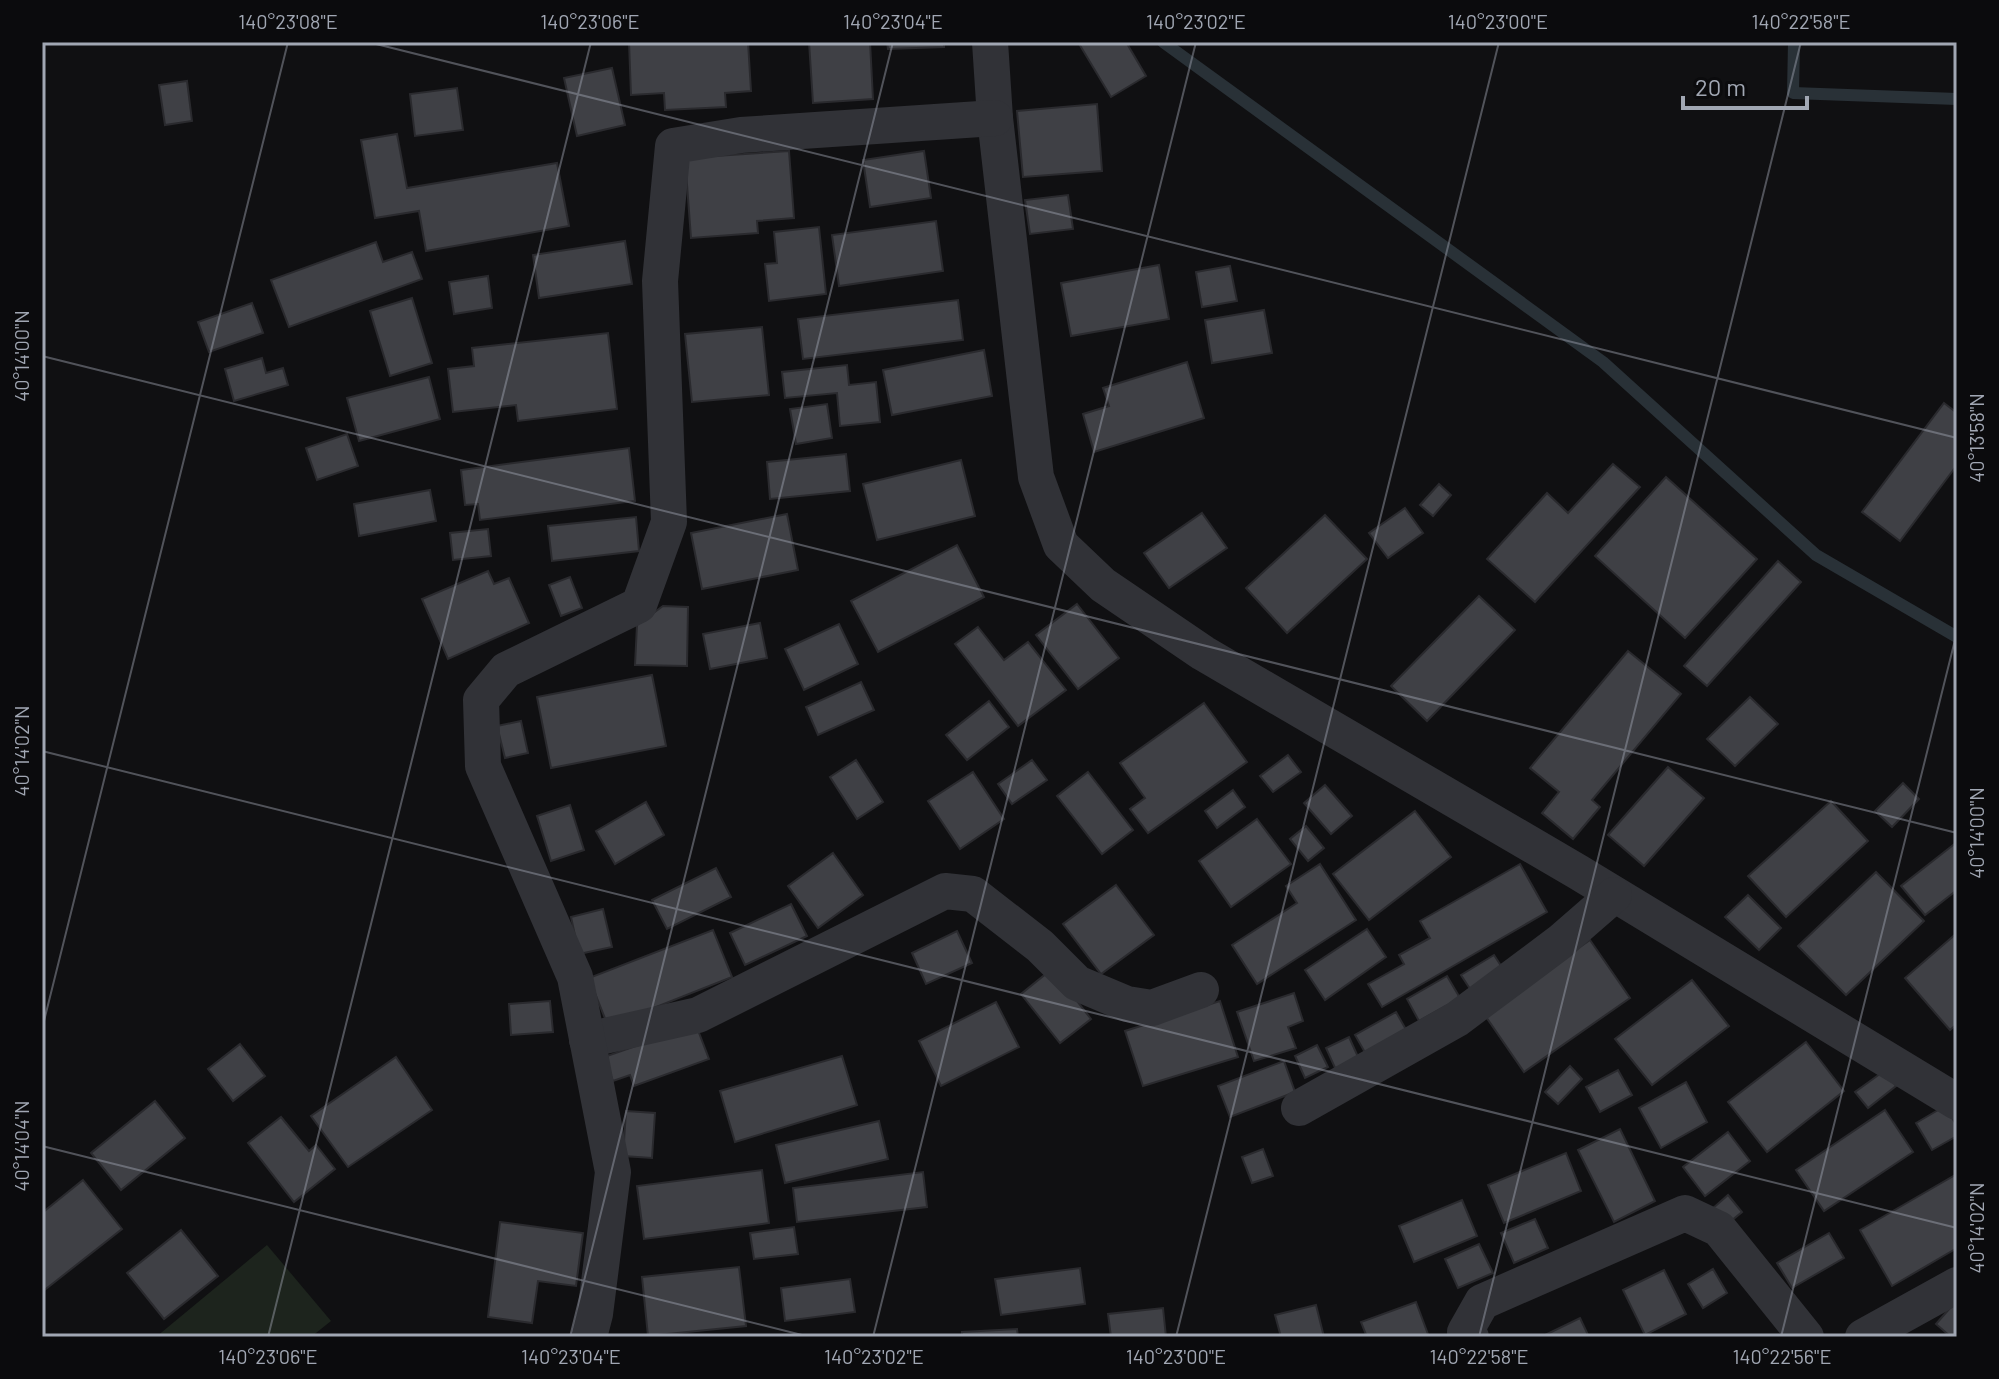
<svg xmlns="http://www.w3.org/2000/svg" width="1999" height="1379" font-family="Barlow,sans-serif">
<style>
.green{fill:#1d241d}
.lines{fill:none;stroke-linecap:round;stroke-linejoin:round}
.stream{stroke:#293137;stroke-width:12}
.building{fill:#3f4045;stroke:#2a2a2e;stroke-width:2}
.minor{stroke:#313237;stroke-width:36}
.ticks{fill:none;stroke:#a1a7b3;stroke-width:2;stroke-opacity:0.45}
.neatline{fill:none;stroke:#a1a7b3;stroke-width:3}
.ticks-label{font-size:20px;text-anchor:middle;fill:#a1a7b3}
</style>
<rect width="100%" height="100%" fill="#101012"/>
<!-- green -->
<path class="green" d="M267,1245L331,1321L311,1337H156Z"/>
<g class="lines">
<!-- stream -->
<g class="stream">
<path d="M1163,42L1603,362L1816,555L1957,637"/>
<path d="M1794,42L1793,93L1957,99"/>
</g>
</g>
<!-- building -->
<g class="building">
<path d="M629,42H748L751,91L725,93L726,107L665,110L664,93L631,95Z"/>
<path d="M809,42H870L873,99L813,103Z"/>
<path d="M887,42H944V47L888,49Z"/>
<path d="M1078,42H1126L1146,76L1111,97Z"/>
<path d="M612,68L625,125L577,136L564,78Z"/>
<path d="M187,81L192,121L165,125L159,85Z"/>
<path d="M457,88L463,130L415,136L410,94Z"/>
<path d="M1097,104L1102,171L1023,177L1017,111Z"/>
<path d="M397,134L407,188L557,163L569,226L426,251L419,211L375,218L361,140Z"/>
<path d="M789,151L794,218L757,221L758,233L691,238L685,158Z"/>
<path d="M924,151L931,198L870,207L863,160Z"/>
<path d="M1068,195L1073,229L1030,234L1025,200Z"/>
<path d="M936,221L943,271L839,286L832,235Z"/>
<path d="M819,227L826,294L769,301L765,264L777,263L774,232Z"/>
<path d="M625,241L632,284L539,298L533,255Z"/>
<path d="M376,242L383,262L412,252L422,279L289,327L271,280Z"/>
<path d="M1159,265L1169,319L1071,336L1061,283Z"/>
<path d="M1230,266L1237,301L1202,307L1196,272Z"/>
<path d="M488,276L492,308L454,314L449,282Z"/>
<path d="M412,298L432,363L390,376L370,311Z"/>
<path d="M958,300L963,340L803,359L798,319Z"/>
<path d="M252,303L263,333L209,352L198,322Z"/>
<path d="M1264,310L1272,353L1212,363L1205,320Z"/>
<path d="M762,327L769,395L692,402L685,334Z"/>
<path d="M608,333L617,409L518,421L516,405L453,412L448,369L474,366L472,348Z"/>
<path d="M984,350L992,396L892,415L883,370Z"/>
<path d="M262,358L266,373L283,368L288,385L234,401L225,369Z"/>
<path d="M1187,362L1204,418L1094,452L1083,414L1109,406L1103,388Z"/>
<path d="M847,365L849,385L876,382L880,422L840,426L837,393L785,398L782,372Z"/>
<path d="M429,377L440,419L359,441L347,398Z"/>
<path d="M1944,403L1957,413V465L1900,541L1862,512Z"/>
<path d="M827,404L832,438L796,444L790,409Z"/>
<path d="M347,434L358,466L317,480L306,448Z"/>
<path d="M629,448L635,501L480,520L478,504L465,505L461,470Z"/>
<path d="M846,454L850,491L770,499L767,462Z"/>
<path d="M961,460L975,516L877,540L863,484Z"/>
<path d="M1613,464L1640,487L1535,602L1487,559L1547,493L1568,513Z"/>
<path d="M1666,477L1757,559L1685,638L1595,556Z"/>
<path d="M1439,484L1451,495L1433,516L1420,505Z"/>
<path d="M430,490L436,521L359,536L354,504Z"/>
<path d="M1405,508L1423,533L1388,558L1369,533Z"/>
<path d="M1202,513L1227,548L1169,588L1144,553Z"/>
<path d="M787,514L798,570L702,589L691,533Z"/>
<path d="M1325,515L1367,559L1287,633L1246,588Z"/>
<path d="M636,517L639,551L552,561L548,526Z"/>
<path d="M488,529L491,556L453,560L450,533Z"/>
<path d="M957,545L984,597L878,652L851,601Z"/>
<path d="M1778,561L1801,582L1707,686L1684,666Z"/>
<path d="M488,571L494,584L509,578L529,623L448,659L422,599Z"/>
<path d="M570,577L582,608L561,616L549,585Z"/>
<path d="M1479,596L1515,630L1427,721L1391,686Z"/>
<path d="M1077,604L1119,658L1078,689L1036,635Z"/>
<path d="M663,606L688,607L687,666L635,665L637,625Z"/>
<path d="M760,623L767,658L710,669L703,634Z"/>
<path d="M839,624L858,664L804,690L785,649Z"/>
<path d="M978,627L1004,660L1028,642L1066,690L1018,726L955,644Z"/>
<path d="M1628,651L1681,694L1592,800L1600,807L1573,839L1542,813L1559,792L1530,768Z"/>
<path d="M652,675L666,746L551,768L537,697Z"/>
<path d="M861,682L874,710L818,735L806,707Z"/>
<path d="M1750,697L1778,724L1735,766L1707,739Z"/>
<path d="M989,701L1009,727L967,760L946,735Z"/>
<path d="M1204,703L1247,762L1148,833L1130,809L1145,798L1120,763Z"/>
<path d="M521,721L528,753L505,758L497,726Z"/>
<path d="M1288,755L1301,772L1273,792L1260,776Z"/>
<path d="M856,760L883,802L857,819L830,777Z"/>
<path d="M1032,760L1047,780L1012,804L998,784Z"/>
<path d="M1668,767L1704,798L1644,866L1608,835Z"/>
<path d="M973,772L1004,819L960,849L928,801Z"/>
<path d="M1088,772L1133,830L1102,854L1057,796Z"/>
<path d="M1903,783L1919,799L1892,827L1875,811Z"/>
<path d="M1325,785L1352,816L1331,834L1304,803Z"/>
<path d="M1233,790L1245,807L1217,828L1205,811Z"/>
<path d="M1831,801L1868,841L1786,917L1748,876Z"/>
<path d="M646,802L664,835L615,864L596,831Z"/>
<path d="M570,805L584,850L551,861L537,816Z"/>
<path d="M1415,811L1451,857L1369,920L1333,874Z"/>
<path d="M1257,819L1291,864L1231,907L1199,861Z"/>
<path d="M1306,826L1324,848L1308,861L1290,839Z"/>
<path d="M1957,842V890L1925,915L1901,886Z"/>
<path d="M833,853L863,895L818,928L788,886Z"/>
<path d="M1320,864L1356,920L1257,984L1232,945L1297,903L1286,886Z"/>
<path d="M1520,864L1547,912L1382,1007L1368,984L1404,964L1399,955L1430,938L1420,921Z"/>
<path d="M716,868L731,897L667,929L652,900Z"/>
<path d="M1876,872L1924,921L1846,995L1798,946Z"/>
<path d="M1116,885L1154,935L1101,974L1063,924Z"/>
<path d="M1748,895L1781,928L1759,950L1725,917Z"/>
<path d="M791,904L807,936L745,965L730,933Z"/>
<path d="M603,909L612,947L579,954L571,917Z"/>
<path d="M1367,929L1386,957L1325,1000L1305,970Z"/>
<path d="M713,930L732,977L608,1026L589,978Z"/>
<path d="M957,931L972,963L926,984L912,953Z"/>
<path d="M1957,933V1024L1950,1030L1905,978Z"/>
<path d="M1590,940L1630,998L1524,1072L1484,1014Z"/>
<path d="M1494,955L1505,972L1472,992L1461,975Z"/>
<path d="M1052,969L1091,1019L1060,1043L1021,994Z"/>
<path d="M1447,976L1460,998L1419,1021L1407,999Z"/>
<path d="M1692,980L1729,1026L1652,1085L1615,1039Z"/>
<path d="M1294,993L1303,1021L1288,1027L1296,1048L1254,1061L1237,1012Z"/>
<path d="M550,1001L553,1032L511,1035L509,1004Z"/>
<path d="M1220,1001L1238,1057L1143,1086L1125,1031Z"/>
<path d="M996,1002L1019,1047L941,1086L919,1041Z"/>
<path d="M1396,1012L1408,1033L1367,1056L1355,1035Z"/>
<path d="M696,1025L709,1059L634,1086L630,1075L613,1081L604,1057Z"/>
<path d="M1349,1037L1359,1059L1336,1070L1326,1048Z"/>
<path d="M1806,1042L1844,1091L1767,1152L1728,1102Z"/>
<path d="M240,1044L265,1076L233,1101L208,1069Z"/>
<path d="M1317,1045L1328,1067L1305,1078L1295,1056Z"/>
<path d="M842,1056L857,1105L735,1142L720,1091Z"/>
<path d="M396,1057L432,1110L348,1167L311,1116Z"/>
<path d="M1284,1061L1295,1092L1230,1117L1218,1086Z"/>
<path d="M1570,1066L1582,1079L1558,1104L1545,1092Z"/>
<path d="M1618,1070L1632,1095L1600,1112L1586,1087Z"/>
<path d="M1884,1071L1896,1086L1868,1108L1855,1092Z"/>
<path d="M1686,1082L1707,1122L1661,1148L1639,1108Z"/>
<path d="M155,1101L185,1138L121,1190L91,1153Z"/>
<path d="M1945,1106L1957,1126V1136L1932,1150L1916,1123Z"/>
<path d="M1885,1110L1913,1152L1824,1211L1796,1170Z"/>
<path d="M626,1111L655,1113L652,1158L623,1156Z"/>
<path d="M281,1117L309,1151L316,1145L335,1169L294,1202L248,1143Z"/>
<path d="M879,1121L888,1159L785,1183L776,1145Z"/>
<path d="M1620,1129L1655,1201L1614,1222L1578,1150Z"/>
<path d="M1728,1132L1750,1161L1705,1196L1683,1167Z"/>
<path d="M1263,1149L1273,1176L1252,1183L1242,1157Z"/>
<path d="M1566,1153L1581,1191L1504,1223L1488,1185Z"/>
<path d="M762,1170L769,1223L644,1239L637,1186Z"/>
<path d="M923,1172L927,1207L797,1222L793,1188Z"/>
<path d="M1957,1174V1248L1892,1286L1860,1230Z"/>
<path d="M83,1180L122,1229L42,1292V1213Z"/>
<path d="M1728,1195L1742,1212L1726,1225L1712,1209Z"/>
<path d="M1462,1200L1477,1236L1414,1262L1399,1226Z"/>
<path d="M1535,1219L1548,1248L1514,1263L1501,1233Z"/>
<path d="M500,1222L583,1233L576,1286L538,1281L532,1323L488,1317Z"/>
<path d="M794,1227L798,1254L754,1259L750,1233Z"/>
<path d="M181,1230L218,1276L164,1319L127,1273Z"/>
<path d="M1829,1233L1844,1258L1792,1288L1777,1263Z"/>
<path d="M1479,1244L1493,1273L1458,1288L1445,1259Z"/>
<path d="M739,1267L746,1326L648,1336L642,1277Z"/>
<path d="M1080,1268L1085,1304L1001,1315L995,1279Z"/>
<path d="M1713,1269L1727,1293L1703,1308L1688,1284Z"/>
<path d="M1664,1270L1686,1314L1645,1335L1623,1290Z"/>
<path d="M850,1279L855,1312L785,1321L781,1288Z"/>
<path d="M1957,1300V1337H1951L1936,1324Z"/>
<path d="M1416,1302L1429,1337H1367L1361,1322Z"/>
<path d="M1316,1305L1324,1337H1281L1275,1315Z"/>
<path d="M1163,1308L1166,1337H1111L1108,1314Z"/>
<path d="M1580,1318L1589,1337H1541Z"/>
<path d="M1017,1329L1018,1337H962V1332Z"/>
</g>
<g class="lines">
<!-- minor -->
<g class="minor">
<path d="M990,42L995,118L1036,477L1061,545L1103,585L1203,653L1578,872L1957,1102"/>
<path d="M587,1040L698,1015L945,891L973,894L1040,946L1077,983L1127,1004L1152,1008L1201,990"/>
<path d="M1299,1108L1457,1019L1560,942L1614,895"/>
<path d="M589,1337L595,1314L613,1172L575,977L483,766L481,700L506,670L639,605L669,522L660,281L673,146L741,135L995,118"/>
<path d="M1471,1337L1465,1332L1482,1302L1685,1213L1719,1229L1806,1337"/>
<path d="M1863,1337L1957,1285"/>
</g>
</g>
<!-- ticks -->
<path class="ticks" d="M368,42L1957,438M1952,42L1957,43M42,356L1957,833M42,751L1957,1228M42,1029L288,42M42,1146L810,1337M268,1337L591,42M570,1337L893,42M873,1337L1196,42M1176,1337L1499,42M1479,1337L1801,42M1781,1337L1957,632"/>
<!-- border -->
<rect width="1999" height="1379" fill="none" stroke="#0b0b0d" stroke-width="88"/>
<!-- scale -->
<path d="M1683 96v12h124v-12" fill="none" stroke="#a1a7b3" stroke-width="4"/>
<text x="1695" y="96" font-size="24" fill="#a1a7b3" stroke="#0b0b0d" stroke-width="6" paint-order="stroke">20 m</text>
<rect x="44" y="44" width="1911" height="1291" class="neatline"/>
<g class="ticks-label">
<text x="288" y="29">140°23'08"E</text>
<text x="590" y="29">140°23'06"E</text>
<text x="893" y="29">140°23'04"E</text>
<text x="1196" y="29">140°23'02"E</text>
<text x="1498" y="29">140°23'00"E</text>
<text x="1801" y="29">140°22'58"E</text>
<text transform="translate(22 356) rotate(-90)" y="7">40°14'00"N</text>
<text transform="translate(1977 438) rotate(-90)" y="7">40°13'58"N</text>
<text transform="translate(22 751) rotate(-90)" y="7">40°14'02"N</text>
<text transform="translate(1977 833) rotate(-90)" y="7">40°14'00"N</text>
<text transform="translate(22 1146) rotate(-90)" y="7">40°14'04"N</text>
<text transform="translate(1977 1228) rotate(-90)" y="7">40°14'02"N</text>
<text x="268" y="1364">140°23'06"E</text>
<text x="571" y="1364">140°23'04"E</text>
<text x="874" y="1364">140°23'02"E</text>
<text x="1176" y="1364">140°23'00"E</text>
<text x="1479" y="1364">140°22'58"E</text>
<text x="1782" y="1364">140°22'56"E</text>
</g>
</svg>
